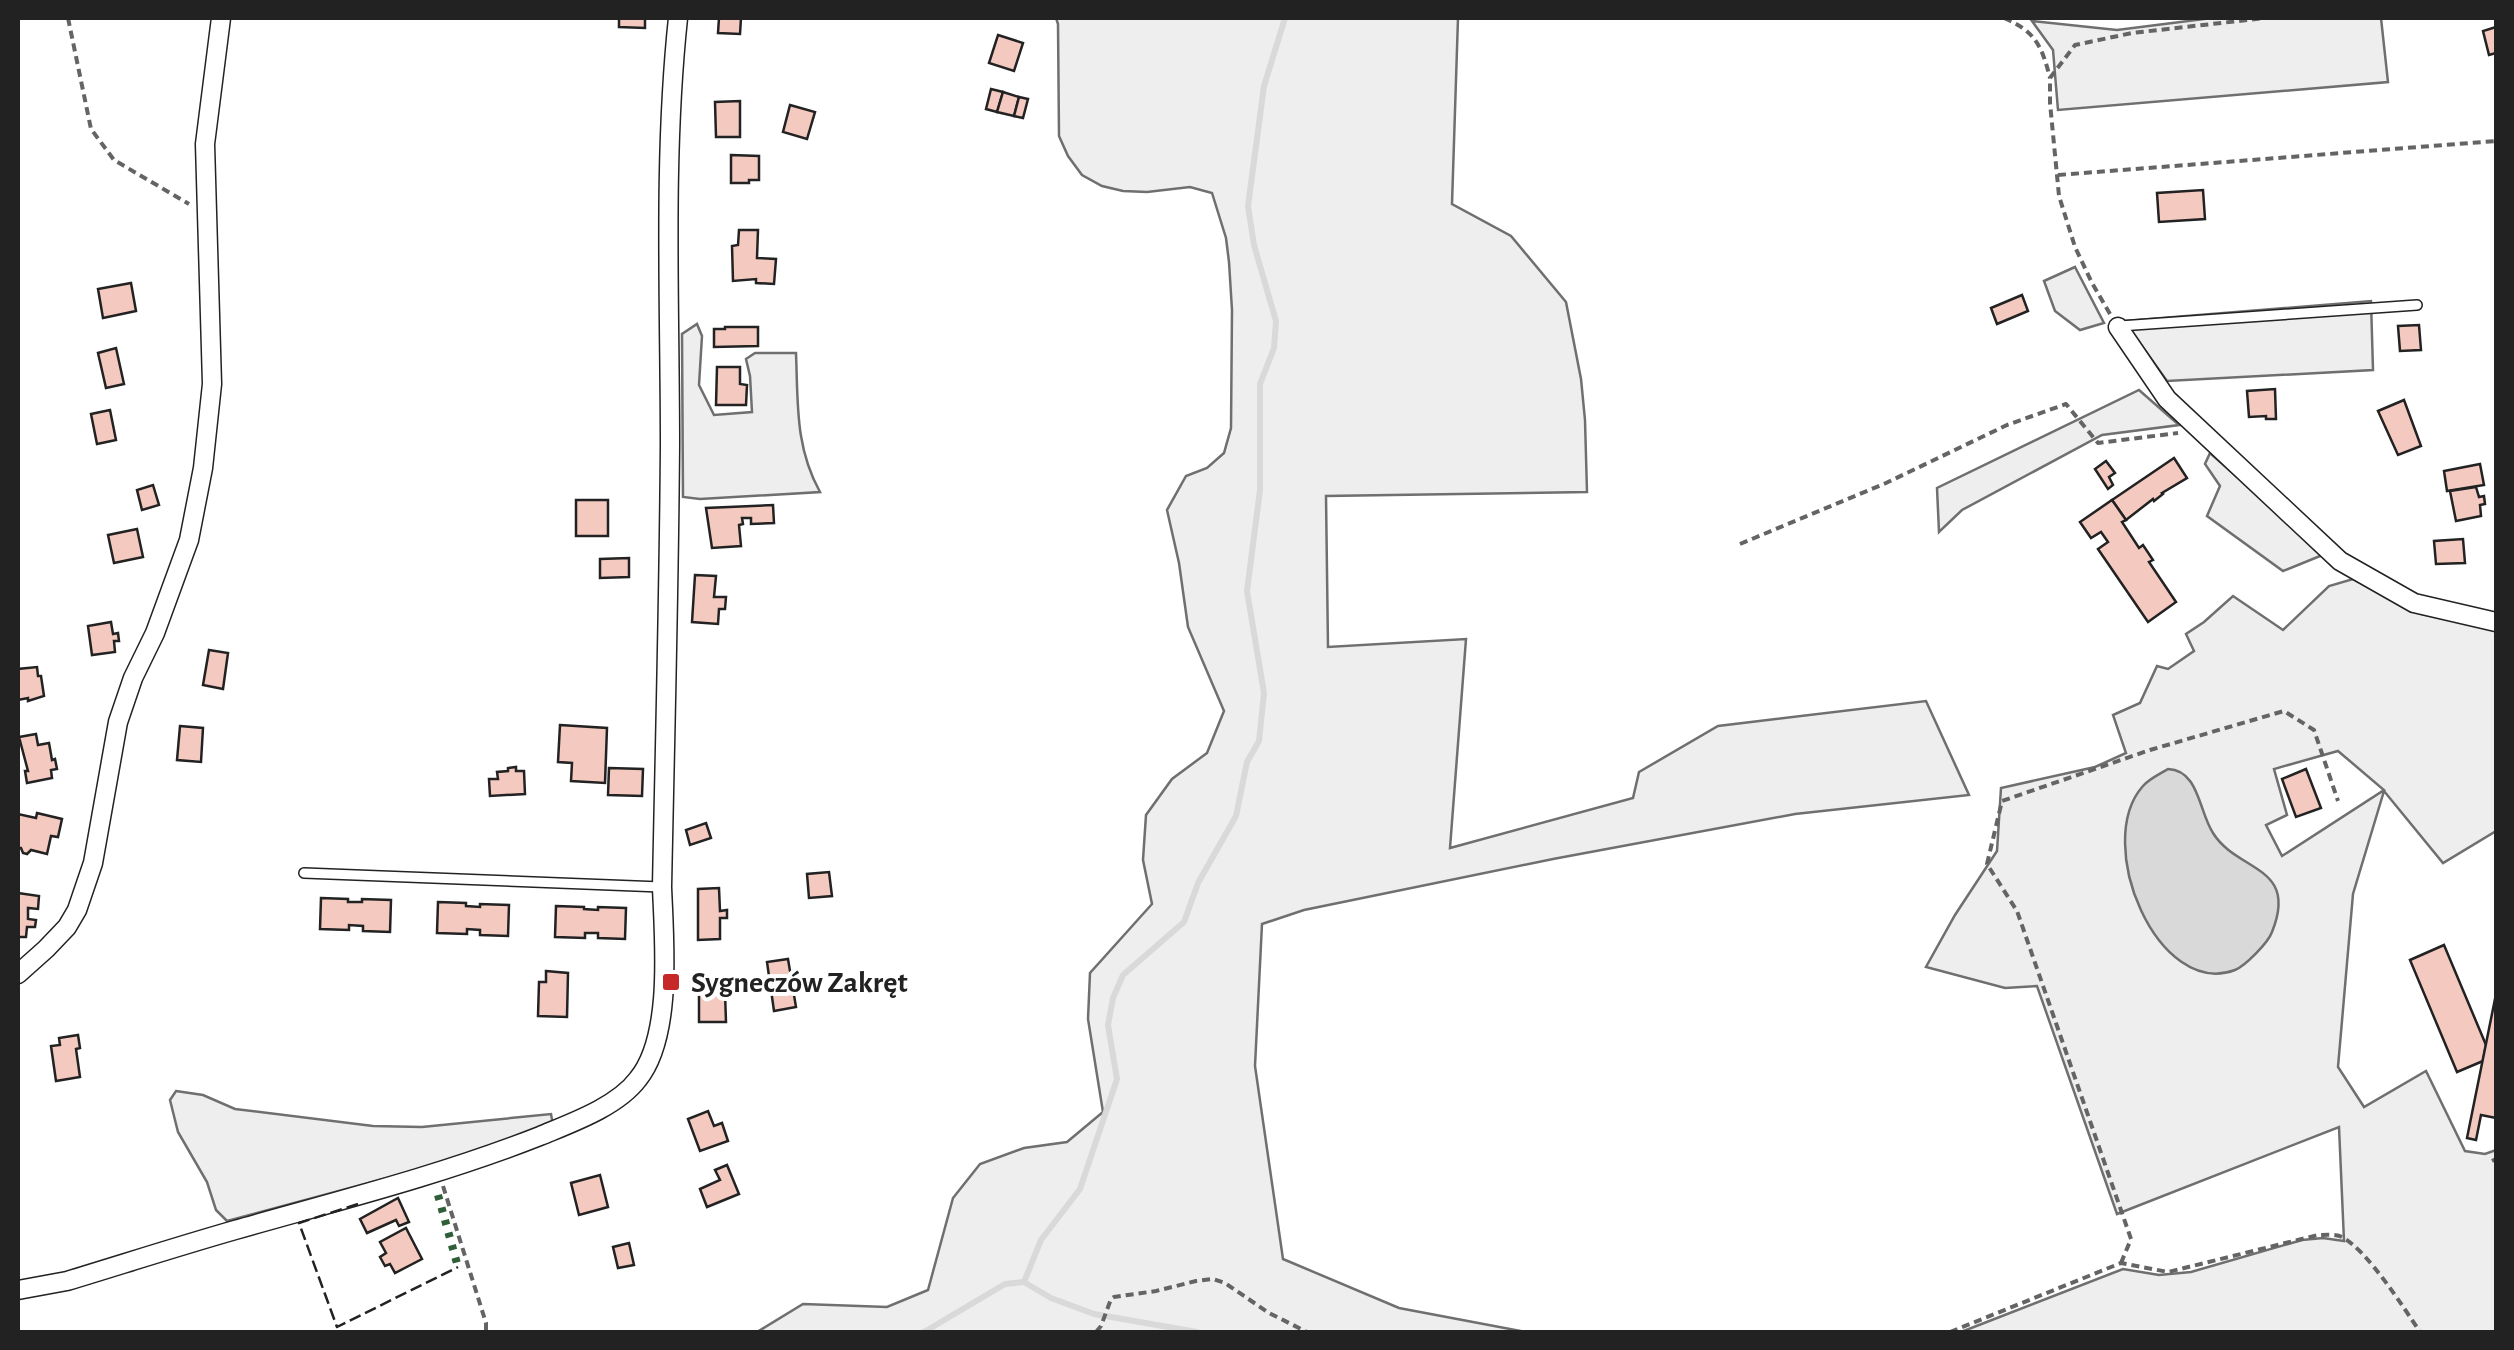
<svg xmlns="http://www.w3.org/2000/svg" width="2514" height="1350" font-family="'Alegreya Sans',sans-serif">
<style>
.green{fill:#eee;stroke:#6f6f6f;stroke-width:2.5;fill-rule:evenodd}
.water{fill:#d9d9d9;stroke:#6f6f6f;stroke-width:2.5}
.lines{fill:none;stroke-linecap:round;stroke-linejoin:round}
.stream{stroke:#d9d9d9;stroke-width:6}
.building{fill:#f3c9c0;stroke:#222;stroke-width:2.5}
.lane-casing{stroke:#222;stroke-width:12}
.street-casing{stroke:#222;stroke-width:21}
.path{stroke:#646464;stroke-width:4;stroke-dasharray:8 5;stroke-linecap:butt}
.lane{stroke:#fff;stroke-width:9}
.street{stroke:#fff;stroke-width:18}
.hedge{stroke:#2f5e38;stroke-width:8;stroke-dasharray:5 8;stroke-linecap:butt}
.fence{stroke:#222;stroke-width:2.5;stroke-dasharray:12 5;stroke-linecap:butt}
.poi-dot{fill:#c62828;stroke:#fff;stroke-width:4}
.labels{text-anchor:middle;stroke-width:8;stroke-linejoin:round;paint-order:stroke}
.poi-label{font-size:30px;font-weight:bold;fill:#222;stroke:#fff;text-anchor:start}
</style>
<rect width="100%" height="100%" fill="#fff"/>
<!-- green -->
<g class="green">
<path d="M1056,18H1458L1452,204L1511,236L1566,302L1581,379L1585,420L1587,492L1326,496L1328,647L1466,639L1450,848L1633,798L1639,772L1718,726L1926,701L1969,795L1795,814L1553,859L1304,910L1262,924L1255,1066L1283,1259L1399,1308L1526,1332H757L803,1304L887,1307L928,1290L953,1198L980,1164L1024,1148L1067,1142L1103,1112L1088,1019L1090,973L1152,904L1143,860L1146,815L1172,779L1207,753L1224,711L1188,627L1179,563L1167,510L1186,476L1207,468L1224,453L1231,428L1232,310L1229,262L1226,238L1212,193L1190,187L1147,192L1123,191L1102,186L1082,175L1068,156L1059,136L1058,24Z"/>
<path d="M2212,18H2381L2388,82L2058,110L2053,50L2032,21L2117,30Z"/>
<path d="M2075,267L2104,323L2080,330L2055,311L2044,281Z"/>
<path d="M2371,301L2373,370L2167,381L2124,321Z"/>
<path d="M697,324L702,336L699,385L714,415L752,412L750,376L746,359L755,353H796C798,403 795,447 820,492L700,499L683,497L682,334Z"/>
<path d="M2139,390L2179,425L2102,435L1962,510L1939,532L1937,488Z"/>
<path d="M2210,453L2325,554L2283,571L2207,516L2220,486L2205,464Z"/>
<path d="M2353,579L2422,614L2496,630V831L2443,863L2384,791L2353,894L2338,1067L2364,1107L2426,1071L2465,1151L2485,1154L2496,1150V1332H1961L2123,1269L2159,1275L2191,1272L2302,1240L2323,1238L2344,1241L2339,1127L2117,1214L2037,986L2005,988L1926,967L1955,915L1997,851L2001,788L2095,767L2126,753L2113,715L2140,703L2157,666L2168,669L2194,651L2186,634L2204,622L2233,596L2283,630L2329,586ZM2338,751L2384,790L2282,856L2266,825L2287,815L2274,769Z"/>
<path d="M176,1091L203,1095L235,1109L373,1126L422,1127L551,1114L553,1125L450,1161L227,1221L216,1210L207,1182L178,1132L170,1100Z"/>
</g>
<!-- water -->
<path class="water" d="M2168,769C2199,770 2199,812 2213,833C2237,872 2299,865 2272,932C2268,943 2245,966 2235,970C2158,999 2092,843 2143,786C2149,779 2160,774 2168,769Z"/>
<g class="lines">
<!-- stream -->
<g class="stream">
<path d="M1024,1282L1041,1240L1080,1189L1117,1079L1108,1025L1113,998L1123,975L1184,922L1198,883L1236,816L1247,762L1259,741L1264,693L1247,591L1260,490V384L1274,348L1276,321L1254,245L1248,206L1264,86L1285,18"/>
<path d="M924,1332L1005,1284L1024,1282L1051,1298L1094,1314L1197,1332"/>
</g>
</g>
<!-- building -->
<g class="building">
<path d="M619,18H645V28L619,27Z"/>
<path d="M719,18H746H741L740,34L718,33Z"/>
<path d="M2496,27V53L2489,55L2483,31Z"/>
<path d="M998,35L1023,43L1014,71L989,63Z"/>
<path d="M991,89L1003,92L997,112L986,109Z"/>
<path d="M1003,92L1019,97L1014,116L997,112Z"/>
<path d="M1019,97L1028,99L1023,118L1014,116Z"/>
<path d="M740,101V137H716L715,102Z"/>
<path d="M790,105L815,112L807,139L783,132Z"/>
<path d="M731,155L759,156V180H749V183H731Z"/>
<path d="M2203,190L2205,219L2159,222L2157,193Z"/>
<path d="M739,230H758L757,258L776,259L774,284L756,283V279L733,281L732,246L738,245Z"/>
<path d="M131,283L136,311L103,318L98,289Z"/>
<path d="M2022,295L2028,311L1997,324L1991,308Z"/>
<path d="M2419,325L2421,350L2400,351L2398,326Z"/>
<path d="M725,327H758V346L714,347V329H725Z"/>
<path d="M116,348L124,384L106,388L98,353Z"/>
<path d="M717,367H740V384L747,385L746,405H716Z"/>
<path d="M2275,389L2276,419H2266V416L2249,417L2247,391Z"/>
<path d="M2404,400L2421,446L2398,455L2378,411Z"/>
<path d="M110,410L116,440L97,444L91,414Z"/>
<path d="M2174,458L2187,478L2162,493L2163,494L2154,501L2153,499L2126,520L2112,500Z"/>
<path d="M2106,461L2115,473L2109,477L2113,485L2108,489L2095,469Z"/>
<path d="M2480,464L2484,485L2447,491L2444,471Z"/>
<path d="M153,485L159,505L142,510L137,490Z"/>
<path d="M2476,487L2479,497L2484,496L2485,504L2480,505L2481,516L2456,521L2450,491Z"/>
<rect x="576" y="500" width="32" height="36"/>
<path d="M2112,500L2126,520L2122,522L2139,548L2143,545L2153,560L2149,562L2176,602L2148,622L2098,549L2108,542L2101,532L2091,538L2080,522Z"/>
<path d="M773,505L774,523L751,524V518H742L743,524L739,525L741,546L712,548L706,508Z"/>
<path d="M137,529L143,557L114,563L108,535Z"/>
<path d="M2463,539L2465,563L2436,564L2434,541Z"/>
<path d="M629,558V577L600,578V559Z"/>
<path d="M695,575L716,576L714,597H726L725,609H719L718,624L692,622Z"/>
<path d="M111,622L113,634L118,633L119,641H114L115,652L92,655L88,626Z"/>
<path d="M209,650L228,653L223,689L203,685Z"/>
<path d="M37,667L38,676H41L44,696L28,701V698L18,700V669Z"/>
<path d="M560,725L607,728L605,783L571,781L572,763L558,762Z"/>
<path d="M180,726L203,728L201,762L177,760Z"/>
<path d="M36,734L38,745L49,743L52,760L55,759L57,769L51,770L52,778L27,783L25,771H28L19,737Z"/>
<path d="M516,767V771H524L525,794L490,796L489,779H498L497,772L508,771V768Z"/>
<path d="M609,768L643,769L642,796L608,795Z"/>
<path d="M2306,769L2321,808L2296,817L2282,779Z"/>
<path d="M37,813L62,819L58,837L51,836L47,854L31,850L27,854L23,853L21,848H18V814L36,818Z"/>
<path d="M706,823L711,838L690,845L686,830Z"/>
<path d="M829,872L832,896L809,898L807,874Z"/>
<path d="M719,888L720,911L727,910V918H720V939L698,940V889Z"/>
<path d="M18,893L39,896L38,909L28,908V919L36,920L35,927H27L26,937H18Z"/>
<path d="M321,898L348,899V902H362V899L391,900L390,932L363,931V926L349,925V930L320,929Z"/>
<path d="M438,902L466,903V906L480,907V904L509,905L508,936L480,935V930L467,929V934L437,933Z"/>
<path d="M556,906L584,907V909L598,910V907L626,908L625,939L598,938V933H585V938L555,937Z"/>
<path d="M2444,945L2486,1045L2483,1061L2457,1072L2410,960Z"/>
<path d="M788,959L796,1007L774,1011L767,962Z"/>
<path d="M546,971L568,973L567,1017L538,1016L539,982H546Z"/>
<path d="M725,992L726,1022H699V993Z"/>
<path d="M2496,994V1118L2481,1115L2476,1140L2467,1138Z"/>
<path d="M78,1035L80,1048L76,1049L80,1077L56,1081L51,1046L60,1045L59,1038Z"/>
<path d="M708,1111L714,1126L722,1123L728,1141L700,1151L688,1119Z"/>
<path d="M727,1165L739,1194L707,1207L700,1189L720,1180L715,1170Z"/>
<path d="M600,1175L608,1207L579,1215L571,1183Z"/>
<path d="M398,1198L409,1222L399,1226L396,1220L367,1233L360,1219Z"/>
<path d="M406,1228L422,1259L395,1273L390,1264L385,1266L380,1257L386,1253L380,1242Z"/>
<path d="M629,1243L634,1265L618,1268L613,1247Z"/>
</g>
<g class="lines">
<!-- lane casing -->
<g class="lane-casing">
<g id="lane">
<path d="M2120,326L2417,305"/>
<path d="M304,873L661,887"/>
</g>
</g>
<!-- street casing -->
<g class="street-casing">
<g id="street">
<path d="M2118,327L2167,399L2340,561L2414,603L2496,622"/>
<path d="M18,974L46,949L67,927L77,910L93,863L118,722L133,678L155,633L189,540L203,468L212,384L205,144L221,18"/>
<path d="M18,1290L67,1281C123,1264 179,1246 235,1230C337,1201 441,1175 540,1136C571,1123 617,1107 638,1079C673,1036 664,940 662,887C665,739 669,592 670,444C670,302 663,159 678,18"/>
</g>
</g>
<!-- path -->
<g class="path">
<path d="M68,18L91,129L114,160L189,204"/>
<path d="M2004,18C2035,31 2042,46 2050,78"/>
<path d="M2058,175L2496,141"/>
<path d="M2110,314L2092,283L2075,247L2059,196L2050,103V78L2075,45L2132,33L2265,18"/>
<path d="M1740,544L1886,483L2007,425L2066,404L2098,443L2178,433"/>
<path d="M2492,1161L2496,1159"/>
<path d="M443,1186L486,1323V1332"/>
<path d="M2121,1263L2131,1239L2017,911L1987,864L2002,801L2150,750L2284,711L2314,730L2338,801"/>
<path d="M1096,1332L1101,1326L1111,1299L1114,1297L1156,1291L1196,1281L1213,1279L1225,1283L1269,1313L1307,1332"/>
<path d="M1950,1332L2121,1263L2168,1272L2318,1235C2325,1235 2336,1234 2342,1237C2367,1250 2404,1308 2420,1332"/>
</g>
<!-- lane -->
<use href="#lane" class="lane"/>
<!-- street -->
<use href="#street" class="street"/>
<!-- hedge -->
<path class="hedge" d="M438,1195L458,1267"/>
<!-- fence -->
<path class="fence" d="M358,1204L299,1223L337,1327L458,1267"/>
</g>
<!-- markers -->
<rect class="poi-dot" x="661" y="972" width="20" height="20" rx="5"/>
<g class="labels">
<!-- poi labels -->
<g class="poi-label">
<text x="691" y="992">Sygneczów Zakręt</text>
</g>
</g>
<!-- border -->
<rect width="2514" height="1350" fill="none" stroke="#222222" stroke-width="40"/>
</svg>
